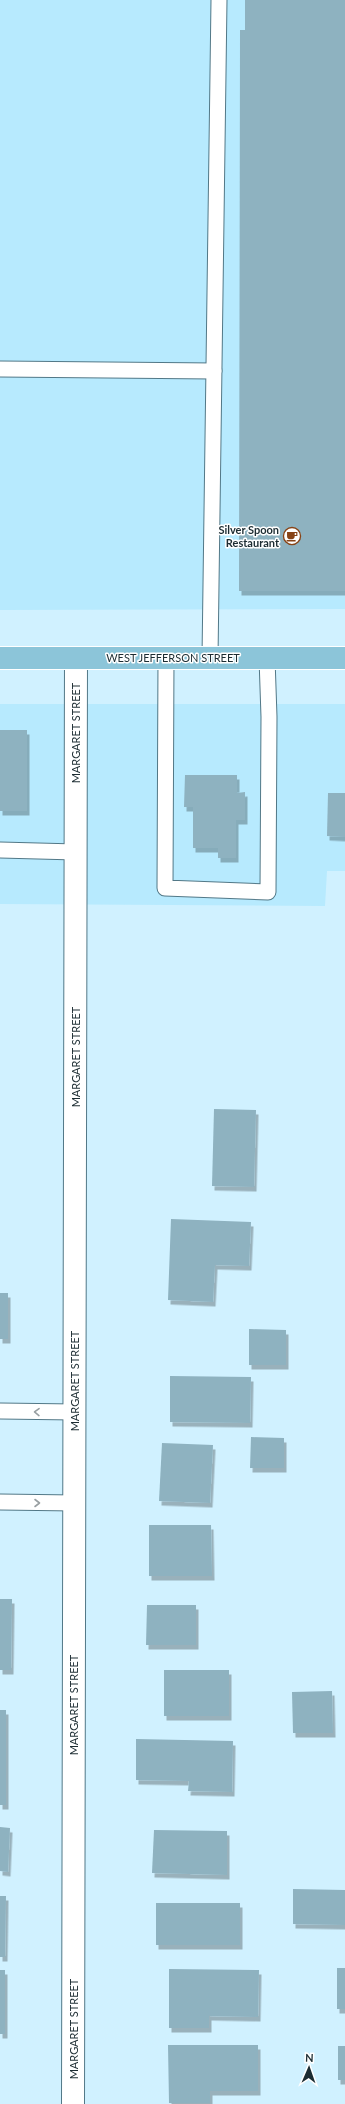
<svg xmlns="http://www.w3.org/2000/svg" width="345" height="2104" font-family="Lato,sans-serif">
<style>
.built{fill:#b7eafe}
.building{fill:#8eb2c0;filter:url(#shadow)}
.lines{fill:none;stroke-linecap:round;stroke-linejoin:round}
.service-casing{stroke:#527887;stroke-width:17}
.minor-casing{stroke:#527887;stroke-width:24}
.primary-casing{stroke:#fff;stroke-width:24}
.service{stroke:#fff;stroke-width:15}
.minor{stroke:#fff;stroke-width:22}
.primary{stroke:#8cc5d9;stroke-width:22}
.oneway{stroke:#99a0a3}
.labels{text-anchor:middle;stroke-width:3;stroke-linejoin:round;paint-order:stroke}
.poi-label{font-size:11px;font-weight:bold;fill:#1c2c32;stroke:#fff;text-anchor:end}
.street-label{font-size:11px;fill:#1c2c32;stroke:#fff}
</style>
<defs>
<filter id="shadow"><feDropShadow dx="2.5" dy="4.5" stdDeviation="0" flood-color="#0004"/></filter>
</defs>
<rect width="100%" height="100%" fill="#d0f1ff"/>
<!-- built -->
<g class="built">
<path d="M0,0H345V609L0,610Z"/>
<path d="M0,704H345V871H327L325,906L0,904Z"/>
</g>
<!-- building -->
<g class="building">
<path d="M245,0H345V591H239L240,30H245Z"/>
<rect x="0" y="730" width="27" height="81"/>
<path d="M185,775H237V793L245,792V820H236V858H218V848H193V807H184Z"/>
<path d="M328,793H345V837L327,836Z"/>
<path d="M214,1109L256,1110L254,1187L212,1186Z"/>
<path d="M171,1219L251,1222L249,1266L215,1265L213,1302L168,1300Z"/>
<rect x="0" y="1293" width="8" height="46"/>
<path d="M249,1329L286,1330V1365H249Z"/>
<path d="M170,1376L251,1377L250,1423L170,1422Z"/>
<path d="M251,1437L284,1438V1468H250Z"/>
<path d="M162,1443L213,1445L210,1503L159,1501Z"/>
<path d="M149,1525H211L212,1576H149Z"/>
<path d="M0,1599H12L11,1670H0Z"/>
<path d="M147,1605H196V1645H146Z"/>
<rect x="164" y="1670" width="65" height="46"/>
<path d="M332,1691L333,1733H293L292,1692Z"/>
<rect x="0" y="1710" width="6" height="95"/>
<path d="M136,1739L233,1741L232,1792L188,1791L189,1781L136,1780Z"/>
<path d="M0,1827L10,1828L8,1872L0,1871Z"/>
<path d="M154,1830L227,1831V1875L152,1873Z"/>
<path d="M293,1889L345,1890V1925L293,1924Z"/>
<path d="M0,1896H6L5,1957H0Z"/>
<rect x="156" y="1903" width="84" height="42"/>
<rect x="337" y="1968" width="8" height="41"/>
<path d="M169,1969L259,1970L258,2017L209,2016V2028H169Z"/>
<rect x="0" y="1970" width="5" height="64"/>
<path d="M168,2045H258V2091H210V2103H169Z"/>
<rect x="338" y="2046" width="7" height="34"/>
</g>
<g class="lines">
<!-- service casing -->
<g class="service-casing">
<g id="service">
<path d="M0,369L214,371"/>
<path d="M166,658L165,888L268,892L269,717L267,658"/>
<path d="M210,658L219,0"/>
<path d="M0,850L76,852"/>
<path d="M0,1411L75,1412"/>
<path d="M0,1502L75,1503"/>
</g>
</g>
<!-- minor casing -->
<g class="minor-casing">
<path id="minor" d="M73,2104L76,658"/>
</g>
<!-- primary casing -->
<g class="primary-casing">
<path id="primary" d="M0,658H345"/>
</g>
<!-- service -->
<use href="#service" class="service"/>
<!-- minor -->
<use href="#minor" class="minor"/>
<!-- primary -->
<use href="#primary" class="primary"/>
</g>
<!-- one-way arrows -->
<defs><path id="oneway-chevron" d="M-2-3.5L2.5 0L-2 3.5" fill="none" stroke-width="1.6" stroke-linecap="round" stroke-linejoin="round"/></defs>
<g class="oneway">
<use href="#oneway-chevron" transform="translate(37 1412) rotate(-179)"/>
<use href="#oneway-chevron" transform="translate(37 1503)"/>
</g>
<!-- icons -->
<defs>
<g id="cafe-ring" transform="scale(0.9)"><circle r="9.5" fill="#fff" stroke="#874316" stroke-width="1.5"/><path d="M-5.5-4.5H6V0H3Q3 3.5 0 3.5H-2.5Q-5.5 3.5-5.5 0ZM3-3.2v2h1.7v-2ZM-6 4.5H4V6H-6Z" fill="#874316"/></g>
</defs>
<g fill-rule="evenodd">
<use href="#cafe-ring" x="292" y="536"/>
</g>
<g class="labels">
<!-- poi labels -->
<g class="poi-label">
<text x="279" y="534">Silver Spoon<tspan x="279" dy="13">Restaurant</tspan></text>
</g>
<!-- street labels -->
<g class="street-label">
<text x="173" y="662">WEST JEFFERSON STREET</text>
<text transform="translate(76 733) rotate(-90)" y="4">MARGARET STREET</text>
<text transform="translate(76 1057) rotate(-90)" y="4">MARGARET STREET</text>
<text transform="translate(75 1381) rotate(-90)" y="4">MARGARET STREET</text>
<text transform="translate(74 1705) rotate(-90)" y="4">MARGARET STREET</text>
<text transform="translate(74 2029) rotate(-90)" y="4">MARGARET STREET</text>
</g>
</g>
<!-- north arrow -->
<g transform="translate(309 2068) rotate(2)" stroke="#ffffff" stroke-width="3" paint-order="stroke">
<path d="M0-3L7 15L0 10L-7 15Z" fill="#1c2c32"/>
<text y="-6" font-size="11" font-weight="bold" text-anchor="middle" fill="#1c2c32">N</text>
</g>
</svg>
